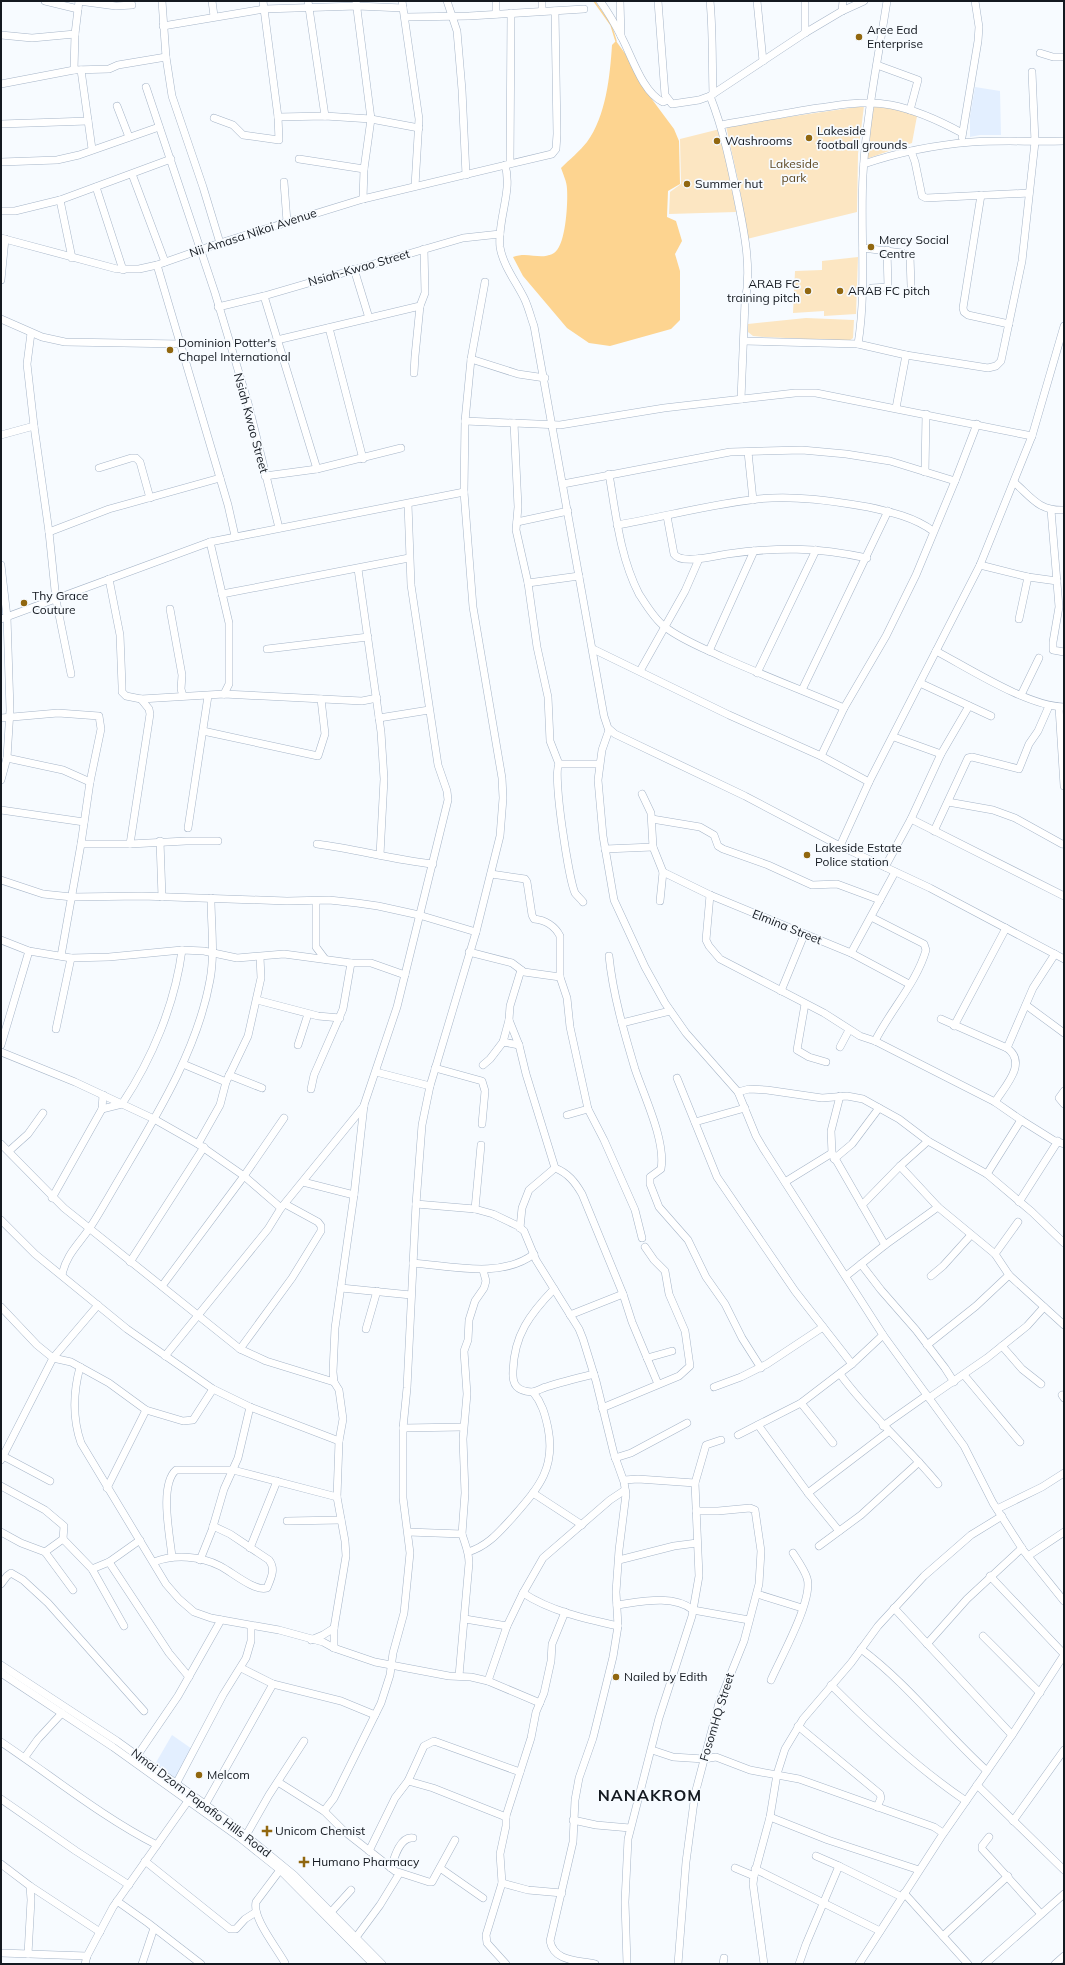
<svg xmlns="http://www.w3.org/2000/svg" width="1065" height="1965" font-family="Mulish,sans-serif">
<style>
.built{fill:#e3efff}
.green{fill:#fce6c2}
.water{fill:#fdd490}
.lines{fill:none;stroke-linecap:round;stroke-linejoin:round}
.stream{stroke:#fdd490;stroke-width:1.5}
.minor-casing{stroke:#a6b5c8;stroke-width:8}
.minor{stroke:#fff;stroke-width:7}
.poi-dot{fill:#91670f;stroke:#f7fbff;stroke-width:1.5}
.labels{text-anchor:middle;stroke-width:3.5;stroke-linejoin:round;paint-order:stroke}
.poi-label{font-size:12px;fill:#141920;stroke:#f7fbff;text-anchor:start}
.park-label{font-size:12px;fill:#5e4924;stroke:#f7fbff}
.street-label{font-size:12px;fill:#141920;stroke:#f7fbff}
.district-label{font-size:16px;font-weight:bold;letter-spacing:1px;fill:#141920;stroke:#f7fbff}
</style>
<rect width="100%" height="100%" fill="#f7fbff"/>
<!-- built -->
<g class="built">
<path d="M975,87L1000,91L1001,135H980L970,137V116Z"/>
<path d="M172,1735L192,1749L175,1781L154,1766Z"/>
</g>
<!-- green -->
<g class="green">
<path d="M864,106L858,154L857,212L747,239L739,185L726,126Z"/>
<path d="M874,107L893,108L917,116L912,143L869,158L864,164L866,132Z"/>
<path d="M720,129L730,174L736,212L669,214L670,192L681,184L680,139Z"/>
<path d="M858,257L856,314L824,316V311L793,313L795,271L822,270V261Z"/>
<path d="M806,318L854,320L853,338L849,341L765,337L753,336L748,332V324Z"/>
</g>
<!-- water -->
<path class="water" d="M616,41L632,63L645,90L674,129L679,141L680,184L668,191L667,217L676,221L682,241L675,254L680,271V320L671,329L610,346L589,343L567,328L523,276L513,257C529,251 540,261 554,253C566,246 568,202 567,189C567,182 563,174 561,168C569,160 580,151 587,142C606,116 610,76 612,45Z"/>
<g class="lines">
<!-- stream -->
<path class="stream" d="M594,1L611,25L616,41"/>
<!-- minor casing -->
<g class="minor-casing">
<g id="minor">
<path d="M45,1L78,9"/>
<path d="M79,1L116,6L132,5"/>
<path d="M162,1L166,57L172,96L203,187L220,243"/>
<path d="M212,1L214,16"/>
<path d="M308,1L325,116"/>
<path d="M356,1L371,119L364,169L363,199"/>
<path d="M402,1L419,119L415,186"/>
<path d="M447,1L457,31L462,90L466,175"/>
<path d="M600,1C608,12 616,26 622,38C632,57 643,93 663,102L668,100"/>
<path d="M620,1L621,36"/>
<path d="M658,1L665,95L672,104L699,100L710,96L805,33L842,11L864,1"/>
<path d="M710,1C713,31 712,63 713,94"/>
<path d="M757,1L763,61"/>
<path d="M805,1V33"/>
<path d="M542,11V1"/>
<path d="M842,11L843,1"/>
<path d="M496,14V1"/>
<path d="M406,17L469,16L584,9"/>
<path d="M163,26L264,9L357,6L403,8"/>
<path d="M1,35L32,38L75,34"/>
<path d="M1040,53L1053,57H1064"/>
<path d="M877,65L918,80L910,110"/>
<path d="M74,70L75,34L79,1"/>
<path d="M81,70L92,149"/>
<path d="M1,84L74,70L109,69L118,65L166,57"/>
<path d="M146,87L215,293L248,403L279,528"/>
<path d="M710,96C723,129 730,162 737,196C744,231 752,267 745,302L741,399"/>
<path d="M117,106L129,137"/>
<path d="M278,117L325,116L371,119L419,128"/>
<path d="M214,118L233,125L243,135L279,140L278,117L263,1"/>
<path d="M1,124L88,121"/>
<path d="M721,125C754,119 786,113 818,108C842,105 867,100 891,105C916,110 940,121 962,133"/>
<path d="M962,137L978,41L979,27L975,1"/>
<path d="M911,151L915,162L922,196L926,198L1029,193"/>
<path d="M299,159L364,169"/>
<path d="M1,162L57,160L79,155L159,127"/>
<path d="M510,163L511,13"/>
<path d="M864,164C899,152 935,145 972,142C1003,140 1033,142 1064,141"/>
<path d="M505,165C513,191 497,220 500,247C503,266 517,283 525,300C529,309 531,318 534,326L604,716L608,728L615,734L745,796L840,846L930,888L1064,959"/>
<path d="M132,174L165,262"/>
<path d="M284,182L287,222"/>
<path d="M96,187L123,270"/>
<path d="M981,195L963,308L964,312L968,315L1009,324"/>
<path d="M60,200L72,258"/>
<path d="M1,211H15L60,200L171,159"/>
<path d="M1,238L117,269H139L157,265L220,243L363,199L552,154L556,149L557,134L555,11"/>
<path d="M863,248L902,253L910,256L911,286"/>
<path d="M157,265L228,505L235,536"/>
<path d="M354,269L369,318"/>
<path d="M1,280L5,239"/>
<path d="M872,288L888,287L887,250"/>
<path d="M264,296L317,469"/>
<path d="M218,307L264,296L463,238L500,234"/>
<path d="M1,319L42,337L65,342L181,344"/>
<path d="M329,328L363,459"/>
<path d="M31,333L27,364L34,426L49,532L56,600L71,674"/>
<path d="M277,340L420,306"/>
<path d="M744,341L858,344L906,355L988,368L996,366L1001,361L1022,261L1035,142L1032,72"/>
<path d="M858,344C867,288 860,231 863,175C866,117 878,59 887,1"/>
<path d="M471,359L518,374L545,378"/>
<path d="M414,373L415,356L420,306L425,293L424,249"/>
<path d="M896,408L906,355"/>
<path d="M465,421L560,425L664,408L795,393H816L1032,436"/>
<path d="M514,423L518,507L516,530L528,583L537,647L548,697L550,741L559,764C552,773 569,880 575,893C577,896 581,899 583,902"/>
<path d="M1,435L34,426"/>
<path d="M748,452L753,500"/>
<path d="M99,468L131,458H136L140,462L150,498"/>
<path d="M925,472L926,414"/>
<path d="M609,474C616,515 620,557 639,594C646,605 655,620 665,627C682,640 703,648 722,657C762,675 804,691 844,708"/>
<path d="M265,476L317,469L401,448"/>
<path d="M1015,483C1032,498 1039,511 1064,510"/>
<path d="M563,484L730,452L802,450L846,454L890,461L955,481"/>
<path d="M1051,510L1059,607L1053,642V650L1064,652"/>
<path d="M667,516L674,554C681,565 715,556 727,554C778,547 816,547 867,558"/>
<path d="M517,522L568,511"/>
<path d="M617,525C664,517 711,504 758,499C794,495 833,501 868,507C891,512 914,517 933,531"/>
<path d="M49,532L109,509L220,478"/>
<path d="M210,542L229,623V684L224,694"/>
<path d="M1,565L7,617L10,710L7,758L1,780"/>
<path d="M980,565L1028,577L1057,581"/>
<path d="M358,569L381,732L384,779L380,855"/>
<path d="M109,579L120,635L122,686V692L126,696L141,699L224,694L362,701L377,698"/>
<path d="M528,583L579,576"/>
<path d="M222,594L409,558"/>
<path d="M170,609L182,675L181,689L183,696"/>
<path d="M1,619L210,542L464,492"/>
<path d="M1019,619L1028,577"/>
<path d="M267,649L368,637"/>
<path d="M593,649L729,715L821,756L869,782"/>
<path d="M709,651L754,551"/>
<path d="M936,651C970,669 1027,706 1064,707"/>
<path d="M640,671L685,591L699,559"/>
<path d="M757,673L816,550"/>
<path d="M920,683L991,716"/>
<path d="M802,690L888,511"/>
<path d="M1021,695L1039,658"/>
<path d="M1059,707L1064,786"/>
<path d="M1,718L58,713L99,716L101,729L90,782L81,844L61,956"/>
<path d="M379,718L429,710"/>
<path d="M609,730L602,750L598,780L603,836L614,900L645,967L665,1003L686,1033L738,1092L756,1136L763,1148L883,1335L964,1446L993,1503L1023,1550L1064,1601"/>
<path d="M203,731L318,756L325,734L321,699"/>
<path d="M894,737L941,754"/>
<path d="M821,756L844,708L886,636L916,575L955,481L977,424"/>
<path d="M7,758L63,770L90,782"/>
<path d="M559,764H599"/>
<path d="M642,794L651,813L653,847L663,872L660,901"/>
<path d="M948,802L993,810L1015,818L1062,844"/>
<path d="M1,810L84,822"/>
<path d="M652,819L700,827L714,835L718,846L723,849L768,865L812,885L837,884L880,900"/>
<path d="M911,819L1064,896"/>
<path d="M188,828L208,696"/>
<path d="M934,831L968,758L972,757L1019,769L1029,744L1038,731L1049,706"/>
<path d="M160,841L162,897"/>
<path d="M81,844H130L186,841H218"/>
<path d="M130,844L150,714L149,709L141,699"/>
<path d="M317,844C356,849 394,860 433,864"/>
<path d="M840,846L869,782L980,565L1032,436L1064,326"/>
<path d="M605,849L653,847"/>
<path d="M885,867L911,819L941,754L969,706"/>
<path d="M663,872L710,895L851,953L909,984"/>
<path d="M491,874L525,879L527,882L532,915L534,919C545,920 555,926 560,936V977L567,998L570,1027L588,1109L604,1140L635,1210L642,1238"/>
<path d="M1,880L43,894L72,897L142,896L287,901L329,900L357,903L378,906L419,915L476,932"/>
<path d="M710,895L706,940L709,946L720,959L824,1013L860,1036L875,1041L995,1102L1021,1120L1053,1140L1064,1144"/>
<path d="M316,901V947L325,959"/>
<path d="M871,917L924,944L926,950C917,982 890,1011 875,1041"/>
<path d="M1,940L29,951L71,958L109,957L182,950L204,951L237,958L284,954L351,963H371L405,975"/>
<path d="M469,952L512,963L524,972L560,977"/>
<path d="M851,953L895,872"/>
<path d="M609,956C613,995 624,1032 635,1069C644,1096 666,1141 661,1169L650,1177V1184L659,1207L688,1240L706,1277L725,1304L742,1338L761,1368"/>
<path d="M781,991L804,935"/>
<path d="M257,1000L318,1016L340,1018"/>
<path d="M805,1004L797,1050L809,1057L826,1062"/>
<path d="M1026,1005L1064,1033"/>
<path d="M941,1019L1007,1048C1028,1063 1005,1086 995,1102"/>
<path d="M509,1020L519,1045L526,1074L555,1168"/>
<path d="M622,1023L670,1011"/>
<path d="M954,1026L1006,928"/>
<path d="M56,1029L71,958"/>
<path d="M503,1042L519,1045"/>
<path d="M1,1045L29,951"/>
<path d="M298,1045L308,1014"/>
<path d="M840,1047L849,1030"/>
<path d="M1007,1048L1033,988L1055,954"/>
<path d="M1,1052L75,1082L154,1119L198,1144L244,1176L281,1208"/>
<path d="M183,1064L226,1082"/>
<path d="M483,1065L490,1059L503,1042L509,1020L510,1006L521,970"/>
<path d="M435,1068L482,1081L485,1091L482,1124"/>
<path d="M376,1072L430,1086"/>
<path d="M229,1075L262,1088"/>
<path d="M677,1078L717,1177L795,1291L852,1364"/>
<path d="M311,1089L314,1075L343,1009L351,963"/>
<path d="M1064,1091L1059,1098L1064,1104"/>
<path d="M738,1092L749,1089L767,1090L822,1098L847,1096L863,1099L899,1119L928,1141L987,1174L1032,1212L1064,1243"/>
<path d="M102,1109L122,1104C152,1059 175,1004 182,950"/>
<path d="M567,1115L588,1109"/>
<path d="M695,1122L745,1108"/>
<path d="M1,1144L64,1208L240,1349L266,1361L334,1382"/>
<path d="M198,1144L220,1105L226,1082L248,1036L261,978L260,957"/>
<path d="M9,1151L28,1134L43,1113"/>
<path d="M832,1153L831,1131L840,1096"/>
<path d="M834,1159L852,1144L879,1108"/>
<path d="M900,1166L938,1207L995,1254L1009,1275L1064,1325"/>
<path d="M555,1168C568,1173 575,1182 582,1194L623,1294L632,1322L658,1384"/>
<path d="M987,1174L1021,1120"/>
<path d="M303,1182L354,1195"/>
<path d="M785,1182L832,1153L885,1245L846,1276"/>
<path d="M52,1198L102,1109L103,1095"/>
<path d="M1019,1202L1058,1141"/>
<path d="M416,1204L475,1209L493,1214L518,1226L524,1231L536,1260L579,1329L583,1339L596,1381L614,1454L624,1482L626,1494L619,1550L616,1592L618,1626L613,1657L593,1738L579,1778L575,1800L573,1842L550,1941C554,1962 578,1960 595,1964"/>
<path d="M862,1205L900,1166L928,1141"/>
<path d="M475,1209L481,1145"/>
<path d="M1,1220L35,1254L127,1329L213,1389L250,1407L339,1441"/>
<path d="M520,1228L522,1208L529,1190L555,1168"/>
<path d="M885,1245L938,1207"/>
<path d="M995,1254L1018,1222"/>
<path d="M130,1262L204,1147"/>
<path d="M413,1263C452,1266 501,1279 534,1254"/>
<path d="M861,1264L881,1290L916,1330L945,1368L954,1382"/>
<path d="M62,1275C66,1255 78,1245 89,1229C96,1219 102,1208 108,1198C147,1130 196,1058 210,980C215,953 211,925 211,898"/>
<path d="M931,1276L943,1266L971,1235"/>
<path d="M162,1286L244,1176L284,1118"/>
<path d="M341,1288L411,1295"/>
<path d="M554,1289C530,1314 514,1335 513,1371C512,1385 517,1391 532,1392C536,1392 542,1388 546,1387C562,1382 578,1378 594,1374"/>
<path d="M1,1307L37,1345L53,1358L71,1362L109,1383L146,1410L183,1421L193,1420L213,1389"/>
<path d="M570,1315L623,1294"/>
<path d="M366,1329L377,1291"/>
<path d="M927,1345L976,1306L1009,1275"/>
<path d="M1002,1346L1022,1369L1041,1384"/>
<path d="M240,1349L292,1278L321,1231V1226L318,1222L285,1204"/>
<path d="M165,1356L268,1229L281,1208L364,1106"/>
<path d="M647,1358L672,1351"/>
<path d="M80,1367C73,1393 72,1417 81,1443L166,1584L179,1599L194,1612L211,1618L279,1630L323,1642L334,1648L375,1662L449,1676L471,1677L488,1681L540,1703"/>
<path d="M840,1374C869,1414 907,1446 938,1484"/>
<path d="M964,1375L1020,1442"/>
<path d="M714,1387L741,1377L767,1364L823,1327"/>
<path d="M1062,1395L1064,1398"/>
<path d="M929,1398L987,1358L1027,1326L1044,1307"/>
<path d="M801,1403L833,1443"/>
<path d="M602,1408L679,1376L690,1366L685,1331L669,1294L665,1271L654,1260L645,1247"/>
<path d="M758,1425L808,1493L839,1531"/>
<path d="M883,1426L927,1395"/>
<path d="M403,1428L463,1427"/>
<path d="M738,1435L801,1403L852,1364L883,1335"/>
<path d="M3,1456L50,1481"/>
<path d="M615,1458L631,1453L687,1423"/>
<path d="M1,1460L53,1358L98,1305"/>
<path d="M624,1480L638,1479L695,1483"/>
<path d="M1,1486L45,1510L64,1526L63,1539L45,1552L21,1543L1,1532"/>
<path d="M107,1488L146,1410"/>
<path d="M533,1493L582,1525"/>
<path d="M808,1493L888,1432"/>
<path d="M997,1509L1042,1487L1064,1473"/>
<path d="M287,1521L341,1520"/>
<path d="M408,1532L462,1534C465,1544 469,1552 469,1563L459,1676"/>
<path d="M462,1534L465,1493L463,1439L467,1394L464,1351L468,1340L469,1320L475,1301L484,1288L486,1281L483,1270"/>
<path d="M63,1539L92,1569L124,1626"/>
<path d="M819,1546L861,1515L919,1462"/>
<path d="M250,1548L277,1481"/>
<path d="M45,1552L73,1590"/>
<path d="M468,1552C488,1546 499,1532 513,1517C538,1488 556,1469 548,1428C545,1414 542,1403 533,1392"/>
<path d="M1028,1556L1064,1532"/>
<path d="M172,1557C170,1536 159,1485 176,1470H233L337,1497"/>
<path d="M200,1560L212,1530L224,1489L238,1458L250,1407"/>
<path d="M619,1560L674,1546L697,1543"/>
<path d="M109,1562L169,1653L189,1677"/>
<path d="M154,1562C174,1554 201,1556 220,1566C232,1572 255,1592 267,1588C271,1578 276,1569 269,1560L230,1534L213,1526"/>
<path d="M92,1569L109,1562L140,1540"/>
<path d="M990,1576L1064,1654"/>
<path d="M1,1584L7,1576L11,1573L23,1580L48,1603L144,1711"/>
<path d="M757,1594L802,1608"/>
<path d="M617,1605C640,1602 673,1594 693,1610L749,1620"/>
<path d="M894,1608L1012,1735"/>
<path d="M465,1619L507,1626"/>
<path d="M618,1626C586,1619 550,1611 523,1593L543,1558L610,1500L625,1490"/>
<path d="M983,1636L1040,1693"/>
<path d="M311,1640L323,1635L334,1628"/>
<path d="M927,1644L967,1599L1022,1548"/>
<path d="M334,1648V1628L346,1556L345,1541L337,1497L339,1441L343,1419L339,1390L334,1382L333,1372L335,1328L354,1195L364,1105L397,1007L448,800L447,791L438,765L411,585L408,504"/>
<path d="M861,1649C908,1684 944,1732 987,1771"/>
<path d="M1,1665L117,1741L227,1820L294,1875L382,1964"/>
<path d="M241,1668L273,1684L341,1701L375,1715"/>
<path d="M1,1673L113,1747L240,1838L280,1870L373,1964"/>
<path d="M771,1680C780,1659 814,1599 807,1578C804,1569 798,1561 793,1553"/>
<path d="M488,1681L507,1626L523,1593"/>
<path d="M831,1685C873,1727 917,1768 966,1801"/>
<path d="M798,1726L880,1794L881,1798L877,1807"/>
<path d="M1,1742C52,1776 102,1817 157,1845"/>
<path d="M652,1750L673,1757L704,1759L716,1757L750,1770L799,1779L934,1827L943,1833"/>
<path d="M137,1756L178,1696L221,1620"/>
<path d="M25,1757L38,1739L62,1713"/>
<path d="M408,1781L433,1788L506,1817"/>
<path d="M278,1782L324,1811L344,1831L395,1871L429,1882H432L455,1840"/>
<path d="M176,1784L223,1695L246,1658L251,1641V1627"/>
<path d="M977,1785L1064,1870"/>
<path d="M1,1799L76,1851L129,1885"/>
<path d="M205,1805L273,1684"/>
<path d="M324,1811L334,1798L381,1703L390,1675L393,1653L404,1613L410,1553L403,1498V1428L407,1388L416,1204L422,1125L430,1086L476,932L500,836L503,798L502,778L473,607L464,492L465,421L471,359L485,282"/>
<path d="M770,1817L828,1840L919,1870"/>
<path d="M573,1820L596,1825L630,1828"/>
<path d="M1013,1821L1064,1750"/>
<path d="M989,1837L982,1846V1849L1041,1914"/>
<path d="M244,1839L269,1795L304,1741"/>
<path d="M369,1851L395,1798L408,1781L424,1746L434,1741L520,1772"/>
<path d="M816,1856L839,1866"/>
<path d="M145,1861L230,1929H236L245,1919L256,1912"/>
<path d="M1,1864L30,1886L31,1900L28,1954"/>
<path d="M391,1868C394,1858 400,1836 413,1838"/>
<path d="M440,1868L483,1898"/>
<path d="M735,1868L754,1876"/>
<path d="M755,1869L880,1931"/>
<path d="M280,1870L256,1902C252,1918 277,1948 285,1963L284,1964"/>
<path d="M502,1883L528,1890L562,1893"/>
<path d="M30,1886L100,1932"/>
<path d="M904,1893L968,1964"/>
<path d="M117,1901L148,1923L201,1964"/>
<path d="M332,1911L351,1890"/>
<path d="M357,1936L380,1905L399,1874"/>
<path d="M943,1936L1008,1876"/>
<path d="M1,1953L87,1956"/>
<path d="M85,1964L87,1956L113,1907L188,1801"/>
<path d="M142,1964L154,1928"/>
<path d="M506,1964L487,1943L486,1935L502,1883L500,1854L506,1826V1816L531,1738L536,1712L544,1693L551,1661L552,1644L565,1612"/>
<path d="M627,1964L625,1902L628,1839L659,1718L692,1616L699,1576L695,1483L706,1445L721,1440"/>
<path d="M678,1964L686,1862L695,1794L719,1703L744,1641L759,1584L761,1551L755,1510L750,1508L718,1511H696"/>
<path d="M723,1964L724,1958"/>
<path d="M764,1964L753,1884L754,1876L770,1817L777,1774L785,1749L803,1719L851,1663L878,1626L924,1576L971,1535L1002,1516"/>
<path d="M799,1964L806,1944L839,1866L902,1897"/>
<path d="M859,1964L941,1837L1012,1735L1064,1655"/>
<path d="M985,1964L1064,1894"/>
<path d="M1055,1964L1064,1956"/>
</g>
</g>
<!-- minor -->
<use href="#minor" class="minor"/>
</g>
<!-- markers -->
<g class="poi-dot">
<circle cx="859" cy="37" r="4"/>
<circle cx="809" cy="138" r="4"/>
<circle cx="717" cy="141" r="4"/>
<circle cx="687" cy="184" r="4"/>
<circle cx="871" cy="247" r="4"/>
<circle cx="808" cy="291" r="4"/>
<circle cx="840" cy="291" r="4"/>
<circle cx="170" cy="350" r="4"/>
<circle cx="24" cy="603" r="4"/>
<circle cx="807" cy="855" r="4"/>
<circle cx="616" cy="1677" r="4"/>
<circle cx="199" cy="1775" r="4"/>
<path d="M265 1825h4v4h4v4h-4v4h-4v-4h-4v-4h4z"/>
<path d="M302 1856h4v4h4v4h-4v4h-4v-4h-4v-4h4z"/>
</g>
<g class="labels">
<!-- poi labels -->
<g class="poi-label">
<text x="867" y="34">Aree Ead<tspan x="867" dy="14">Enterprise</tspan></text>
<text x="817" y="135">Lakeside<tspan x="817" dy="14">football grounds</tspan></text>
<text x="725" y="145">Washrooms</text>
<text x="695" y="188">Summer hut</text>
<text x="879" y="244">Mercy Social<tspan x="879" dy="14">Centre</tspan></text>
<text x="800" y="288" text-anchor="end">ARAB FC<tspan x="800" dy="14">training pitch</tspan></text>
<text x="848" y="295">ARAB FC pitch</text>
<text x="178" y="347">Dominion Potter's<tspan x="178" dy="14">Chapel International</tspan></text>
<text x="32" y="600">Thy Grace<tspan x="32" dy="14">Couture</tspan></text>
<text x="815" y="852">Lakeside Estate<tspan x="815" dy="14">Police station</tspan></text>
<text x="624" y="1681">Nailed by Edith</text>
<text x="207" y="1779">Melcom</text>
<text x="275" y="1835">Unicom Chemist</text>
<text x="312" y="1866">Humano Pharmacy</text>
</g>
<!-- park labels -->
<g class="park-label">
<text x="794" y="168">Lakeside<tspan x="794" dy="14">park</tspan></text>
</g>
<!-- street labels -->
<g class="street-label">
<text transform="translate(253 233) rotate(-18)" y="4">Nii Amasa Nikoi Avenue</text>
<text transform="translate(359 268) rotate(-16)" y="4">Nsiah-Kwao Street</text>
<text transform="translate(251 423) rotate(75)" y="4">Nsiah Kwao Street</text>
<text transform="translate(787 927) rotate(22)" y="4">Elmina Street</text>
<text transform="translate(717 1717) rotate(-73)" y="4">FosomHQ Street</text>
<text transform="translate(201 1803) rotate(37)" y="4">Nmai Dzorn Papafio Hills Road</text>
</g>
<!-- district labels -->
<g class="district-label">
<text x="650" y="1801">NANAKROM</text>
</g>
</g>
<!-- border -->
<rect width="1065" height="1965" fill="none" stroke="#141920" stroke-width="4"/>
</svg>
